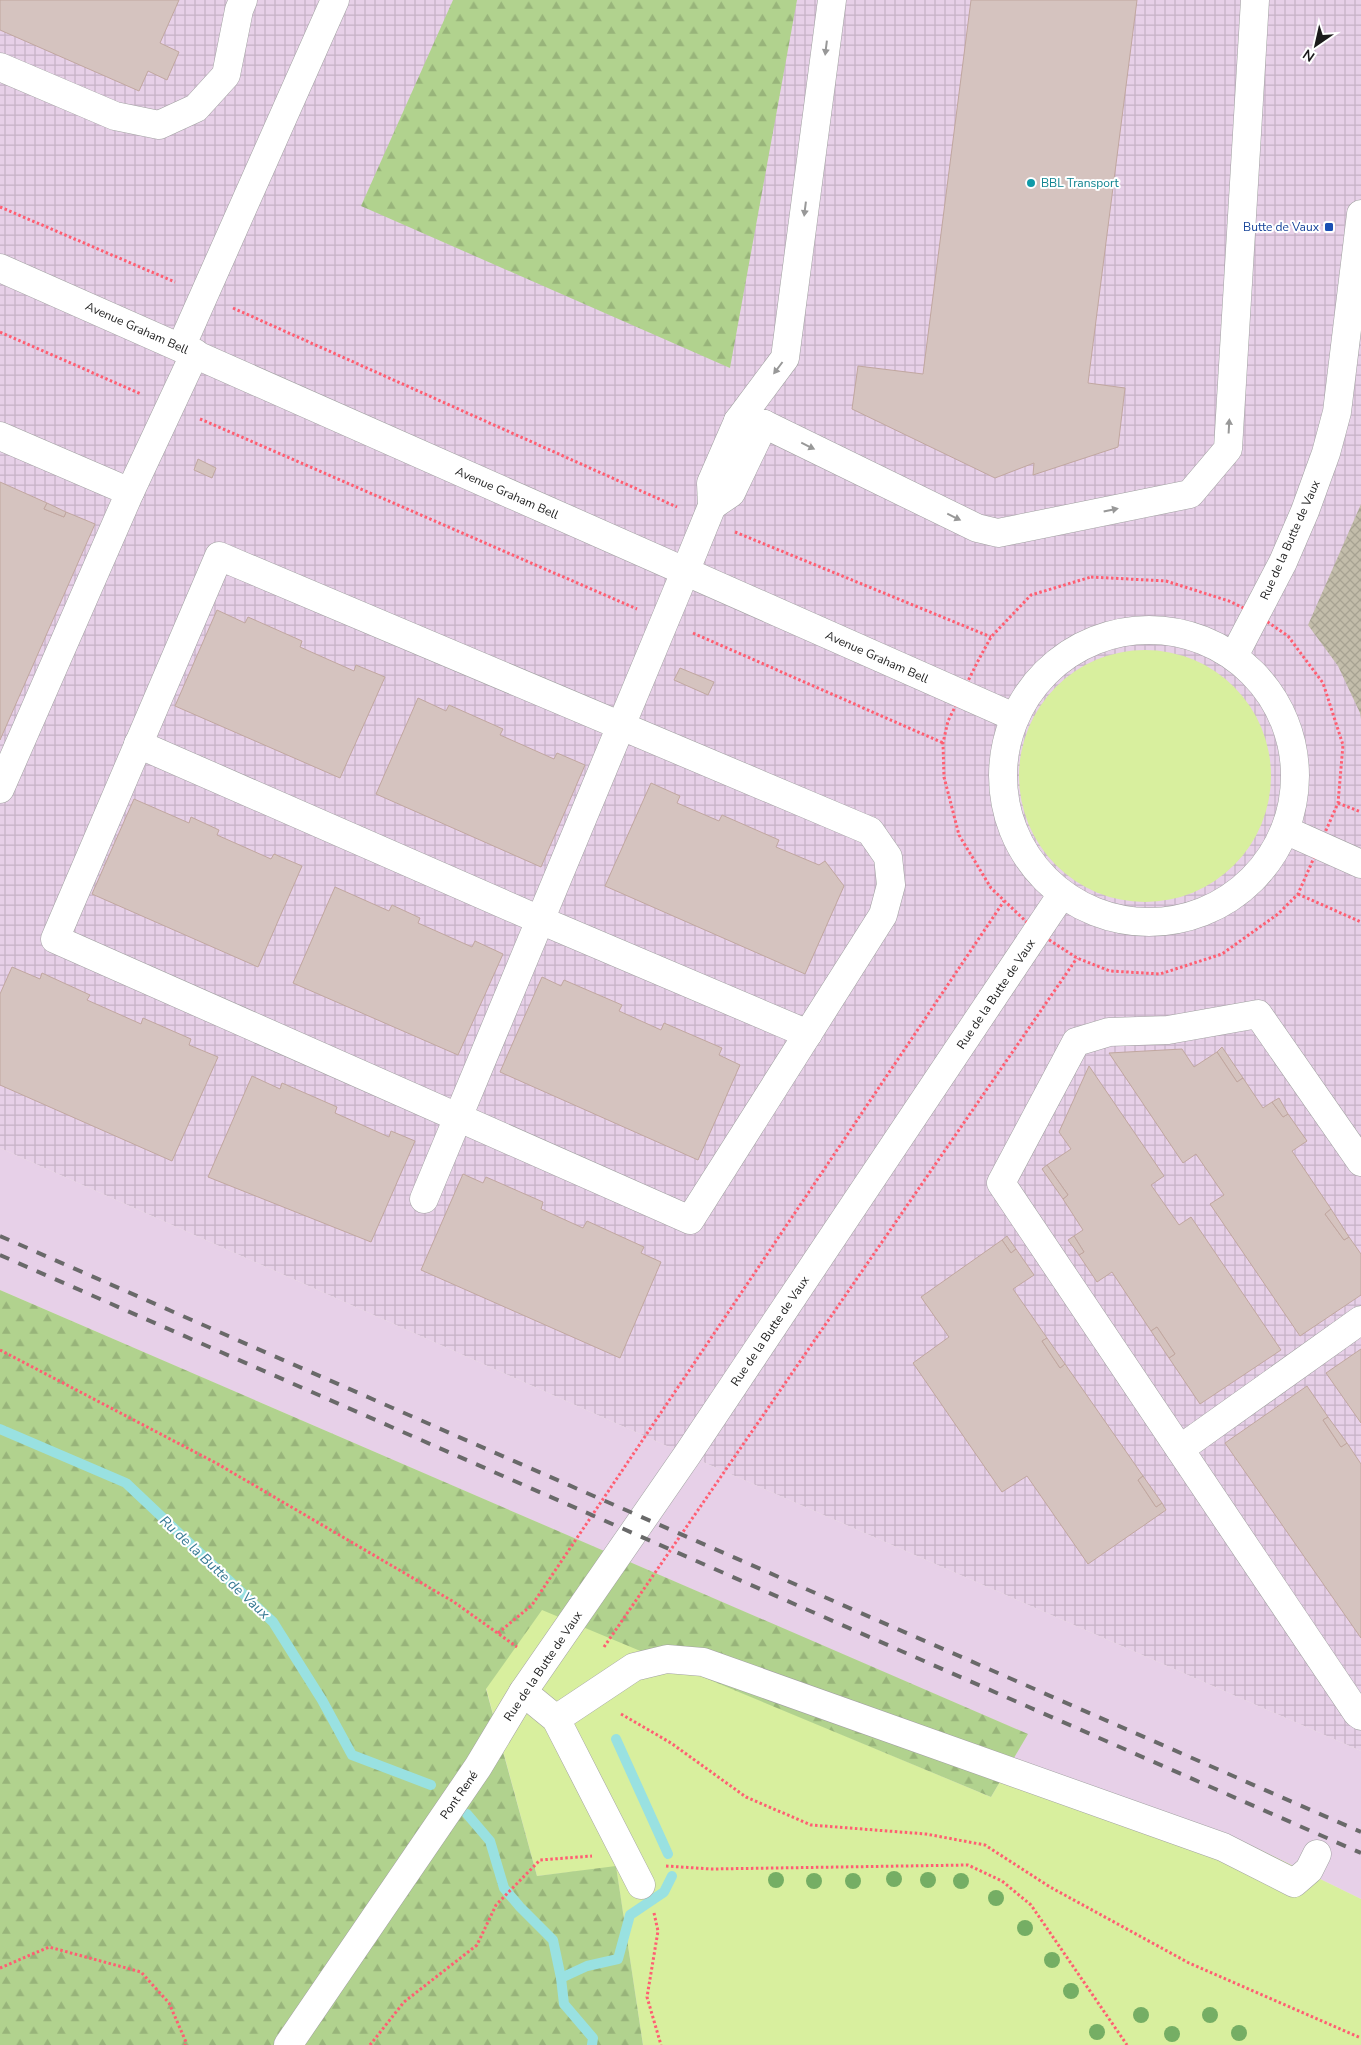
<svg xmlns="http://www.w3.org/2000/svg" width="1361" height="2045" font-family="'Nunito Sans',sans-serif">
<style>
.industrial{fill:url(#industrial-grid)}
.railway{fill:#e7d0e8}
.construction{fill:url(#construction-cross-hatch)}
.grass{fill:#d8ef9e}
.forest{fill:url(#forest-firs)}
.lines{fill:none;stroke-linecap:round;stroke-linejoin:round}
.stream{stroke:#99e1e1;stroke-width:10}
.building{fill:#d5c3bf;stroke:#c1a7a0}
.minor-casing{stroke:#a2a2a2;stroke-width:29}
.path{stroke:#ff5e72;stroke-width:3;stroke-dasharray:2.5 2.5;stroke-linecap:butt}
.minor{stroke:#fff;stroke-width:28}
.rail{stroke:#696969;stroke-width:4;stroke-dasharray:10 10;stroke-linecap:butt}
.tree{fill:#75ae64}
.oneway{fill:#989898}
.culture-dot{fill:#0f9aa8;stroke:#fff;stroke-width:2}
.transit-dot{fill:#1a4fb4;stroke:#fff;stroke-width:2}
.labels{text-anchor:middle;stroke-width:4;stroke-linejoin:round;paint-order:stroke}
.culture-label{font-size:12px;fill:#0d838f;stroke:#fff;text-anchor:start}
.transit-label{font-size:12px;fill:#164399;stroke:#fff;text-anchor:end}
.street-label{font-size:12px;fill:#1b1b1b;stroke:#fff}
.water-label{font-size:14px;font-style:italic;fill:#367993;stroke:#fff}
</style>
<defs>
<pattern id="industrial-grid" width="8" height="8" patternUnits="userSpaceOnUse" patternTransform="scale(1.25)"><rect width="8" height="8" fill="#e7d0e8"/><path d="M0 4h8M4 0v8" fill="none" stroke="#c6b2c6"/></pattern>
<pattern id="construction-cross-hatch" width="8" height="8" patternUnits="userSpaceOnUse" patternTransform="scale(1.25)"><rect width="8" height="8" fill="#c3bdaa"/><path d="M0 0l8 8M0 8l8-8" fill="none" stroke="#a7a292"/></pattern>
<pattern id="forest-firs" width="22" height="20" patternUnits="userSpaceOnUse" patternTransform="scale(1.25)"><rect width="22" height="20" fill="#b1d28e"/><path d="M5 1l3.5 6h-7zM16 11l3.5 6h-7z" fill="#98b47a"/></pattern>
</defs>
<rect width="100%" height="100%" fill="#eee5df"/>
<!-- industrial -->
<path class="industrial" d="M0,0H1361V1751L687,1455L0,1148Z"/>
<!-- railway -->
<path class="railway" d="M0,1148L687,1455L1361,1751V1899L1238,1839L1012,1761L1027,1734L0,1290Z"/>
<!-- construction -->
<path class="construction" d="M1361,504V719L1360,713L1338,666L1308,625Z"/>
<!-- grass -->
<g class="grass">
<circle cx="1145" cy="776" r="126"/>
<path d="M542,1609L991,1797L1012,1761L1238,1839L1361,1899V2045H643L616,1867L537,1876L486,1688Z"/>
</g>
<!-- forest -->
<g class="forest">
<path d="M453,0H797L730,368L361,206Z"/>
<path d="M0,1290L1028,1734L991,1797L542,1610L486,1689L537,1876L616,1866L643,2045H0Z"/>
</g>
<g class="lines">
<!-- stream -->
<g class="stream">
<path d="M0,1429L126,1483L273,1622L322,1700L352,1755L431,1785"/>
<path d="M616,1739L668,1854"/>
<path d="M467,1814L490,1841L504,1888L520,1907L553,1940L561,1978L564,2004L593,2038L592,2045"/>
<path d="M561,1978L587,1966L618,1959L630,1915L664,1892L672,1876"/>
</g>
</g>
<!-- building -->
<g class="building">
<path d="M0,0H179L160,43L179,52L167,80L148,71L139,91L0,30Z"/>
<path d="M971,0H1137L1088,383L1125,388L1118,447L1033,475L1034,463L995,478L852,409L858,366L923,374Z"/>
<path d="M198,459L216,468L212,478L194,470Z"/>
<path d="M0,482L47,503L44,509L64,517L66,512L95,524L0,740Z"/>
<path d="M47,503L66,512L64,517L44,509Z"/>
<path d="M217,610L245,623L248,617L302,641L300,647L354,671L356,665L385,677L340,778L175,706Z"/>
<path d="M680,668L714,682L708,695L674,680Z"/>
<path d="M418,698L446,711L449,705L503,729L500,735L554,759L557,753L585,765L541,867L376,794Z"/>
<path d="M651,783L680,796L677,803L719,821L722,815L779,840L776,847L819,865L825,861L844,886L805,974L605,886Z"/>
<path d="M134,799L189,823L191,817L219,830L217,835L271,859L274,854L302,866L258,967L92,894Z"/>
<path d="M335,887L389,911L392,905L420,918L418,923L472,947L475,941L503,954L458,1055L293,983Z"/>
<path d="M12,967L40,979L42,973L90,995L87,1000L141,1024L143,1018L191,1039L189,1045L218,1057L172,1161L0,1085V994Z"/>
<path d="M542,977L561,986L564,980L622,1005L619,1011L661,1030L664,1023L722,1048L719,1055L740,1065L698,1160L500,1072Z"/>
<path d="M1222,1047L1243,1078L1237,1082L1217,1052Z"/>
<path d="M1182,1049L1194,1067L1217,1052L1237,1082L1243,1078L1263,1108L1272,1102L1283,1117L1288,1114L1307,1141L1292,1151L1331,1209L1325,1214L1344,1240L1349,1237L1361,1254V1295L1300,1336L1210,1204L1224,1195L1196,1154L1183,1163L1109,1053Z"/>
<path d="M1089,1066L1164,1176L1151,1185L1179,1225L1191,1217L1281,1350L1200,1404L1169,1358L1175,1354L1157,1327L1151,1331L1112,1272L1097,1282L1079,1255L1084,1252L1074,1236L1083,1230L1063,1199L1068,1195L1047,1165L1071,1149L1059,1132Z"/>
<path d="M252,1076L280,1089L282,1083L337,1107L335,1113L389,1137L391,1131L415,1141L371,1242L208,1177Z"/>
<path d="M1279,1098L1288,1114L1283,1117L1272,1102Z"/>
<path d="M1047,1165L1068,1195L1063,1199L1042,1169Z"/>
<path d="M463,1174L483,1183L486,1177L543,1202L541,1209L583,1228L587,1221L644,1247L641,1253L661,1262L620,1358L421,1270Z"/>
<path d="M1331,1209L1349,1237L1344,1240L1325,1214Z"/>
<path d="M1007,1236L1016,1249L1011,1253L1002,1240Z"/>
<path d="M1074,1236L1084,1252L1079,1255L1068,1240Z"/>
<path d="M1002,1240L1011,1253L1016,1249L1034,1275L1013,1289L1047,1338L1042,1341L1060,1368L1065,1364L1143,1476L1138,1480L1156,1507L1162,1503L1166,1510L1088,1564L1027,1476L1002,1492L913,1363L949,1337L921,1297Z"/>
<path d="M1157,1327L1175,1354L1169,1358L1151,1331Z"/>
<path d="M1047,1338L1065,1364L1060,1368L1042,1341Z"/>
<path d="M1361,1349V1423L1326,1373Z"/>
<path d="M1307,1386L1328,1417L1323,1420L1341,1447L1347,1443L1361,1464V1638L1225,1443Z"/>
<path d="M1328,1417L1347,1443L1341,1447L1323,1420Z"/>
<path d="M1143,1476L1162,1503L1156,1507L1138,1480Z"/>
</g>
<g class="lines">
<!-- minor casing -->
<g class="minor-casing">
<g id="minor">
<path d="M0,67L115,116L159,125L196,108L226,75L239,10L243,0"/>
<path d="M0,268L1014,717"/>
<path d="M181,347L335,0"/>
<path d="M738,421L764,424L977,528L998,533L1190,494L1228,449L1255,0"/>
<path d="M0,436L130,492"/>
<path d="M712,506L731,493L764,424"/>
<path d="M219,556L870,831L888,857L891,885L883,915L690,1220L55,939Z"/>
<circle cx="1149" cy="776" r="146"/>
<path d="M1235,654L1283,562L1305,511L1326,453L1337,412L1361,214"/>
<path d="M138,744L540,920L808,1034"/>
<path d="M0,789L130,492L195,353"/>
<path d="M1285,830L1361,864"/>
<path d="M1361,1162L1258,1014L1168,1030L1109,1032L1076,1042L1001,1183L1357,1713L1361,1716"/>
<path d="M424,1199L685,572L712,506L711,483L738,421L785,358L832,0"/>
<path d="M1180,1449L1361,1320"/>
<path d="M523,1692L556,1719L641,1885"/>
<path d="M556,1719L634,1667L667,1659L703,1662L1223,1847L1294,1883L1309,1870L1317,1854"/>
<path d="M288,2045L478,1767L523,1692L687,1455L1062,894"/>
</g>
</g>
<!-- path -->
<g class="path">
<path d="M0,207L175,282"/>
<path d="M233,308L677,507"/>
<path d="M0,332L141,394"/>
<path d="M200,419L637,609"/>
<path d="M735,532L991,637"/>
<path d="M1091,577L1166,581L1229,601L1256,614L1288,636L1323,683L1343,745L1338,803L1298,894L1278,914L1222,954L1160,974L1110,971L1077,958L1037,932L991,888L959,835L944,777L943,743L948,721L979,659L991,637L1031,595Z"/>
<path d="M693,633L943,743"/>
<path d="M1338,803L1361,812"/>
<path d="M1298,894L1361,922"/>
<path d="M0,1350L216,1463L454,1602L517,1647"/>
<path d="M498,1633L532,1605L1004,901"/>
<path d="M604,1647L1077,958"/>
<path d="M621,1714L671,1743L746,1797L811,1825L926,1834L985,1845L1050,1887L1189,1963L1361,2038"/>
<path d="M666,1866L711,1869L968,1865L1002,1881L1031,1905L1127,2045"/>
<path d="M654,1913L658,1931L647,1997L661,2045"/>
<path d="M0,1968L49,1947L141,1972L169,2003L186,2042L185,2045"/>
<path d="M370,2045L404,2002L477,1945L496,1905L540,1860L592,1856"/>
</g>
<!-- minor -->
<use href="#minor" class="minor"/>
<!-- rail -->
<g class="rail">
<path d="M0,1236L1361,1832"/>
<path d="M0,1255L1361,1853"/>
</g>
</g>
<!-- trees -->
<g class="tree">
<circle cx="894" cy="1879" r="8"/>
<circle cx="776" cy="1880" r="8"/>
<circle cx="928" cy="1880" r="8"/>
<circle cx="814" cy="1881" r="8"/>
<circle cx="853" cy="1881" r="8"/>
<circle cx="961" cy="1881" r="8"/>
<circle cx="996" cy="1898" r="8"/>
<circle cx="1025" cy="1928" r="8"/>
<circle cx="1052" cy="1960" r="8"/>
<circle cx="1071" cy="1991" r="8"/>
<circle cx="1141" cy="2015" r="8"/>
<circle cx="1210" cy="2015" r="8"/>
<circle cx="1097" cy="2032" r="8"/>
<circle cx="1239" cy="2033" r="8"/>
<circle cx="1172" cy="2034" r="8"/>
</g>
<!-- one-way arrows -->
<defs><path id="oneway-solid" d="M-6-.8H1V-3.2L6.5 0L1 3.2V.8H-6Z" transform="scale(1.25)"/></defs>
<g class="oneway">
<use href="#oneway-solid" transform="translate(826 48) rotate(97)"/>
<use href="#oneway-solid" transform="translate(805 209) rotate(97)"/>
<use href="#oneway-solid" transform="translate(778 368) rotate(127)"/>
<use href="#oneway-solid" transform="translate(1229 426) rotate(-87)"/>
<use href="#oneway-solid" transform="translate(808 446) rotate(26)"/>
<use href="#oneway-solid" transform="translate(1111 510) rotate(-12)"/>
<use href="#oneway-solid" transform="translate(954 517) rotate(26)"/>
</g>
<!-- markers -->
<circle class="culture-dot" cx="1031" cy="183" r="5"/>
<rect class="transit-dot" x="1324" y="222" width="10" height="10" rx="2.5"/>
<g class="labels">
<!-- culture labels -->
<g class="culture-label">
<text x="1041" y="187">BBL Transport</text>
</g>
<!-- transit labels -->
<g class="transit-label">
<text x="1319" y="231">Butte de Vaux</text>
</g>
<!-- street labels -->
<g class="street-label">
<text transform="translate(137 328) rotate(24)" y="4">Avenue Graham Bell</text>
<text transform="translate(507 493) rotate(24)" y="4">Avenue Graham Bell</text>
<text transform="translate(1290 540) rotate(-66)" y="4">Rue de la Butte de Vaux</text>
<text transform="translate(877 657) rotate(24)" y="4">Avenue Graham Bell</text>
<text transform="translate(996 994) rotate(-56)" y="4">Rue de la Butte de Vaux</text>
<text transform="translate(770 1331) rotate(-56)" y="4">Rue de la Butte de Vaux</text>
<text transform="translate(543 1666) rotate(-56)" y="4">Rue de la Butte de Vaux</text>
<text transform="translate(459 1795) rotate(-55)" y="4">Pont René</text>
</g>
<!-- water labels -->
<g class="water-label">
<text transform="translate(215 1567) rotate(43)" y="5">Ru de la Butte de Vaux</text>
</g>
</g>
<!-- north arrow -->
<g transform="translate(1316 45) rotate(214)" stroke="#ffffff" stroke-width="4" paint-order="stroke">
<path d="M0-4L9 19L0 12L-9 19Z" fill="#1b1b1b"/>
<text y="-8" font-size="14" font-weight="bold" text-anchor="middle" fill="#1b1b1b">N</text>
</g>
</svg>
